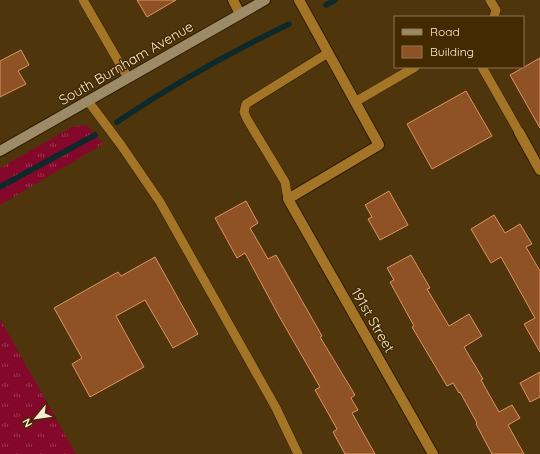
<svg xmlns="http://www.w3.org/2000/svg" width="540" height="454" font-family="Quicksand,sans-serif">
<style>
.grass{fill:url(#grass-tufts)}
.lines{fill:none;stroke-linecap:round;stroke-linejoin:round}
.stream{stroke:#0d2929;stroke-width:5.5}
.building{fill:#8f5225;stroke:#dc9462}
.lane-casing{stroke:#2e1e06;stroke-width:10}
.street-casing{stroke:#2e1e06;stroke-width:12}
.secondary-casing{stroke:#2e1e06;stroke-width:12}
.lane{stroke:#a47427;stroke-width:9}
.street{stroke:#a47427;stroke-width:10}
.secondary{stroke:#9d8a67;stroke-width:10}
.labels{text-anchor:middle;stroke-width:3;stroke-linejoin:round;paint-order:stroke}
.street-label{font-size:14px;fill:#fbebd6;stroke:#432a00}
</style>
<defs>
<pattern id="grass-tufts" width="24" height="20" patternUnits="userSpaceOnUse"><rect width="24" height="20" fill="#83082a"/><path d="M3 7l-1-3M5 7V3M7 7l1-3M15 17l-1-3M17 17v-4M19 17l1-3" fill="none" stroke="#9c3852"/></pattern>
</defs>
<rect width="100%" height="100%" fill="#4e350b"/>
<!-- grass -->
<g class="grass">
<path d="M87,125L103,144L0,205V168L72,127Z"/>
<path d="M0,319L76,454H0Z"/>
</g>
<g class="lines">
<!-- stream -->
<g class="stream">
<path d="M326,5L335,0"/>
<path d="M117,122C172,85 229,53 289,24"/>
<path d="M0,187L95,135"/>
</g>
</g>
<!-- building -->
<g class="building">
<path d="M137,0H176L147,17Z"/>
<path d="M21,50L29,65L18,71L26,84L0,97V61Z"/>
<path d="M540,58V128L510,75Z"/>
<path d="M466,91L492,136L432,169L407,124Z"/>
<path d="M389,191L408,225L380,240L368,219L372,217L365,205Z"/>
<path d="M246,201L258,223L250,228L268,259L276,255L322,336L320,337L355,395L351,398L358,410L352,413L375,454H345L333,432L337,429L315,390L320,387L279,316L245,253L237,258L215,218Z"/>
<path d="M494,215L505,233L520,224L532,244L526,247L540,271V352L524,324L535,318L501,257L491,263L471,229Z"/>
<path d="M411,255L430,288L427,289L449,326L469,314L482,336L464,347L483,379L481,380L499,412L512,405L520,418L508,425L524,454H492L476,424L477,423L460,392L459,393L453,383L447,386L412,327L414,326L390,282L394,280L387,268Z"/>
<path d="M155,257L198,334L173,348L145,300L116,316L144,367L90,397L72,364L82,358L54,308L118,272L121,276Z"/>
<path d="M540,372V397L530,402L520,383Z"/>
</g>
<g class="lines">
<!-- lane casing -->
<g class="lane-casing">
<g id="lane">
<path d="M83,0L128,78"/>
<path d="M490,0L496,10L494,17"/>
<path d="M482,67L519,132"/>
<path d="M88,101L121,145L160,202L276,408L298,454"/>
<path d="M355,102L415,67"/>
<path d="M288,199L285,182L247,119L244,112L246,104L328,53"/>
</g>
</g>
<!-- street casing -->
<g class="street-casing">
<g id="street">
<path d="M233,0L240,14"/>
<path d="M299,0L379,145L288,199L433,454"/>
<path d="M519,132L540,170"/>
</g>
</g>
<!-- secondary casing -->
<g class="secondary-casing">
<path id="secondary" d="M0,151L265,0"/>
</g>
<!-- lane -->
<use href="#lane" class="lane"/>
<!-- street -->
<use href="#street" class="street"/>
<!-- secondary -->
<use href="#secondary" class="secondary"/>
</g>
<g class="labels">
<!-- street labels -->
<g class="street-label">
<text transform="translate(126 63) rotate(-30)" y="5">South Burnham Avenue</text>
<text transform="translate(373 320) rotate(60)" y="5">191st Street</text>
</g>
</g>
<!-- legend -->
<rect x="394" y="16" width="130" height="52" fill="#432a00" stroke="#8d7756"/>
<rect x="402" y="29" width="20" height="6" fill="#9d8a67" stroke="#8d7756"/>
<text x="430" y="36" font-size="12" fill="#fbebd6">Road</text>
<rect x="402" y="46" width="20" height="12" fill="#8f5225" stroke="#8d7756"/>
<text x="430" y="56" font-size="12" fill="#fbebd6">Building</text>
<!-- north arrow -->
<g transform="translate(36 418) rotate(241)" stroke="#432a00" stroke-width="3" paint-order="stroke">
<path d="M0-3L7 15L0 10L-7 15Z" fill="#fbebd6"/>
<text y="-6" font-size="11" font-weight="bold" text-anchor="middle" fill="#fbebd6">N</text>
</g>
</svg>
